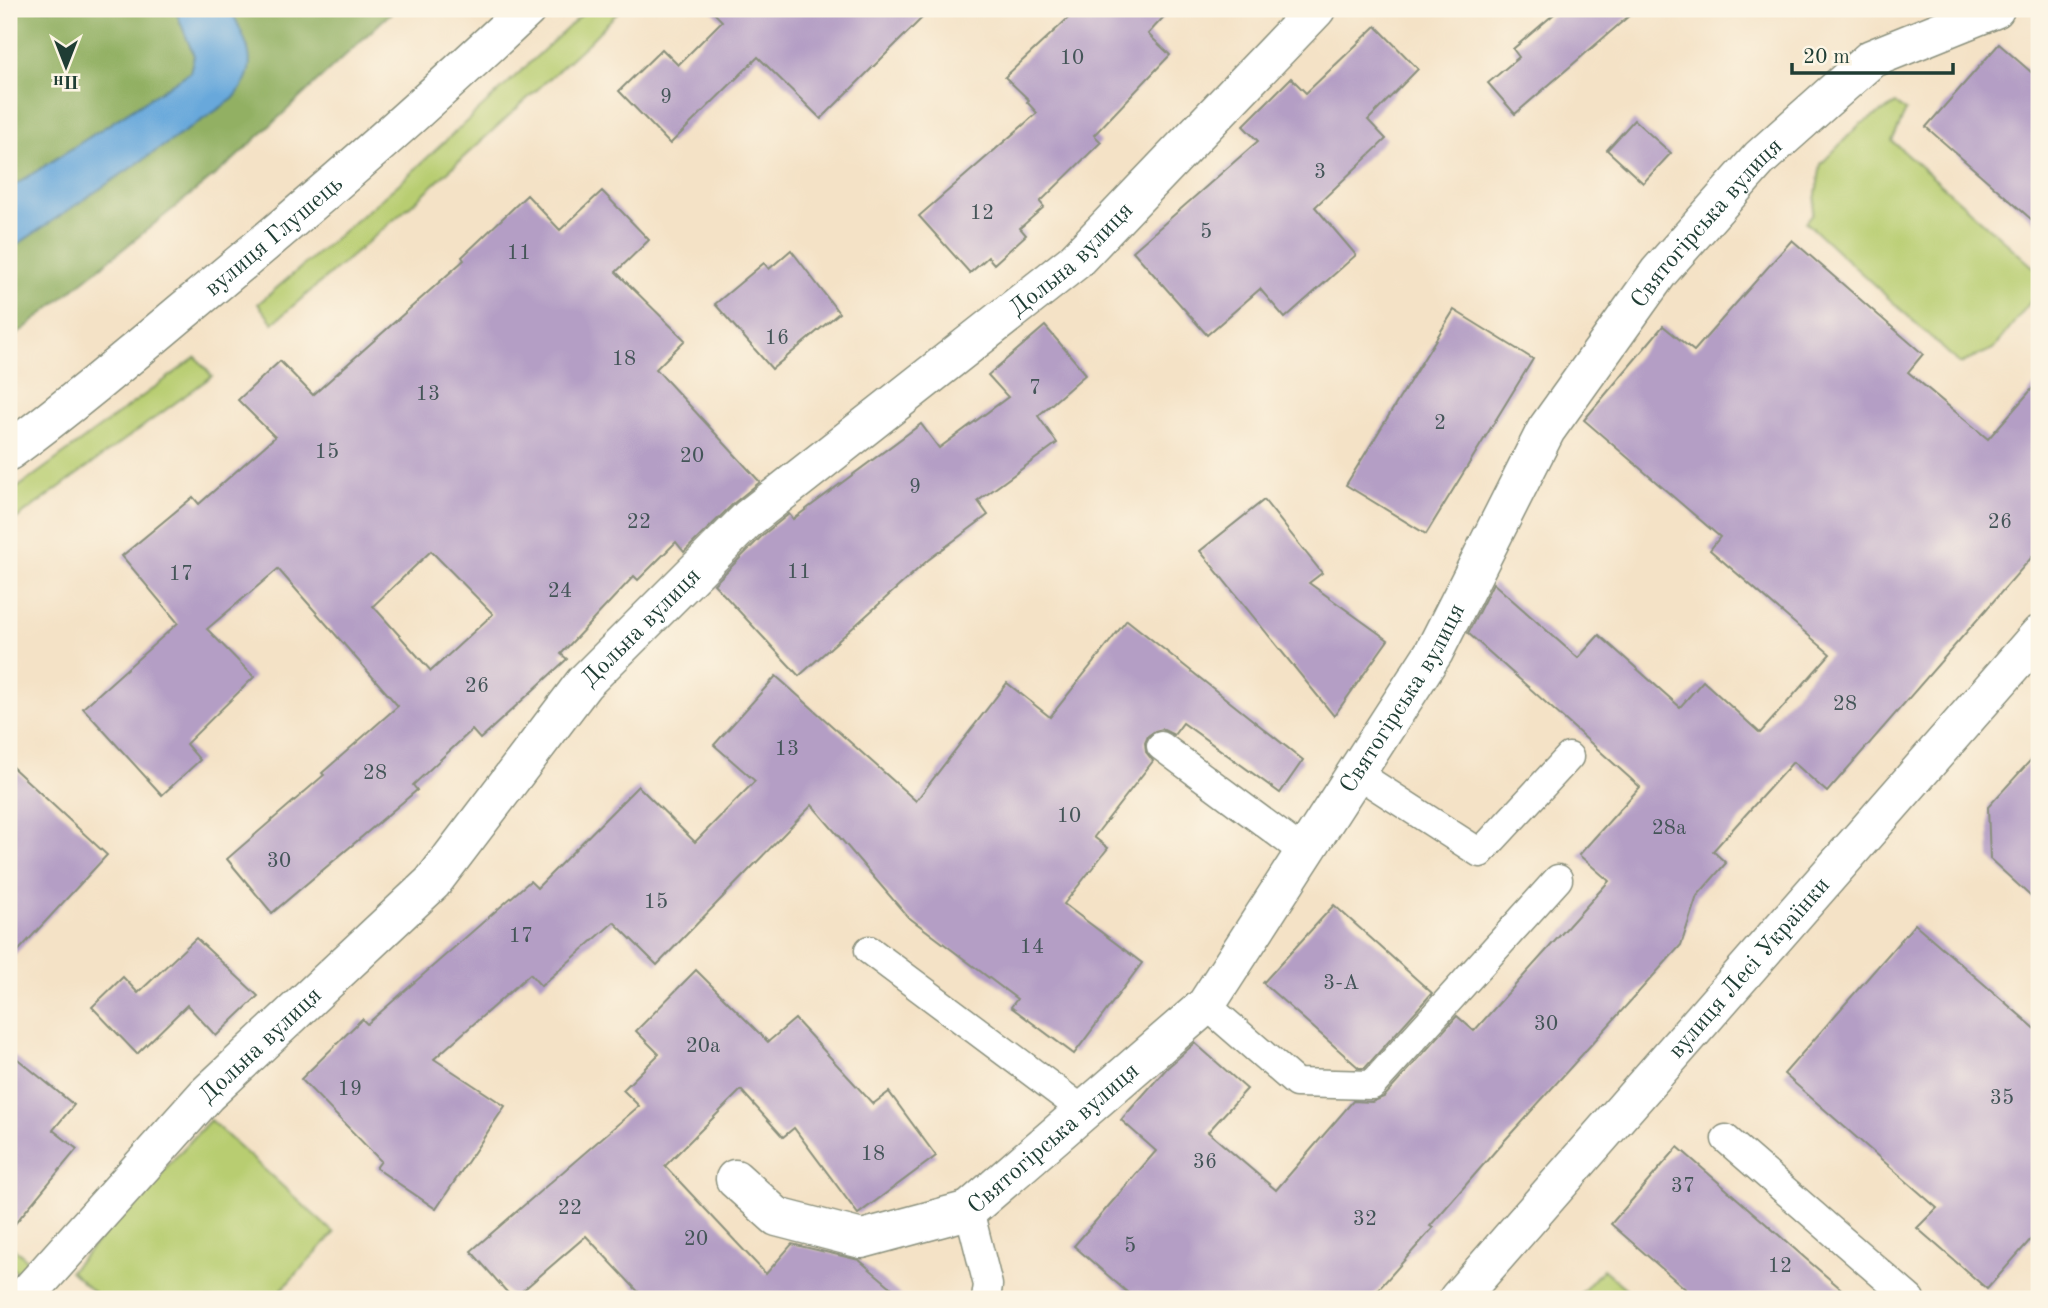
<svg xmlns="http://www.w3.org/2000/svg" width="2048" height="1308" font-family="'Old Standard TT',serif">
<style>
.green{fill:#b8cd71;stroke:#6c8552;stroke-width:2}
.forest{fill:#92b063;stroke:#58764c;stroke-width:2}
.water{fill:#68a8db;stroke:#447288;stroke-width:2}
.building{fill:#b49ec5;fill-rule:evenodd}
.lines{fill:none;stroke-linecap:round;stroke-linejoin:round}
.service-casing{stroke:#8a907d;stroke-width:31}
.pedestrian-casing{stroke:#8a907d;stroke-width:41}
.minor-casing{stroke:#8a907d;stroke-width:41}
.secondary-casing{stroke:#8a907d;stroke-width:41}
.service{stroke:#fff;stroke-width:28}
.pedestrian{stroke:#fff;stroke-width:38}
.minor{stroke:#fff;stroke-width:38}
.secondary{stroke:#fff;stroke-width:38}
.labels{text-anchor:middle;stroke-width:5;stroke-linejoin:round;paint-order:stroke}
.number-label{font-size:21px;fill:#445558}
.street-label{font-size:24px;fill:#1f3d34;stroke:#fcf5e5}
</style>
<rect width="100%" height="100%" fill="#fcf5e5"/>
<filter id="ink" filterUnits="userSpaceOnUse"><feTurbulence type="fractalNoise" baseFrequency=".0143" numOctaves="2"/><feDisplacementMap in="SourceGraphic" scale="14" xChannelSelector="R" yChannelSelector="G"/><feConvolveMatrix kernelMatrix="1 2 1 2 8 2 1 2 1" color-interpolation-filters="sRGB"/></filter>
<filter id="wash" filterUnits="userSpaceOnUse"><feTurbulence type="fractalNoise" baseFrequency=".00686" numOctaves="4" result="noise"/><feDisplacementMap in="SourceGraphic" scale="28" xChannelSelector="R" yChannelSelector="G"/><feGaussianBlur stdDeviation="1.57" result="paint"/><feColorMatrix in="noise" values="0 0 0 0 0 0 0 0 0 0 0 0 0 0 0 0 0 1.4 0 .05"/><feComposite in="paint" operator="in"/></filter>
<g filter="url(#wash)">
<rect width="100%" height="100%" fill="#f4e2c6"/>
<!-- green -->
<g class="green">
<path d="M588,9H621L589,42L417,200L273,323L258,304L401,182Z"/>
<path d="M1896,104L1906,111L1892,141L2039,272V291L1993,349L1960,364L1806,222L1813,213L1821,164L1859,125Z"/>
<path d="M196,357L212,376L9,524V494Z"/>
<path d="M210,1120L334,1233L273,1299H101L70,1271Z"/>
<path d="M9,1244L33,1265L22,1277L9,1265Z"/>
<path d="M1603,1269L1638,1299H1576Z"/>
</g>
<!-- forest -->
<g class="forest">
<path d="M9,9H175L194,56L190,72L9,189Z"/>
<path d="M231,9H395L231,162L9,341V250L233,99L248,48Z"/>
</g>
<!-- water -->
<path class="water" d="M175,9H231C247,46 263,64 233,99L9,250V189L190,72L194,56Z"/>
<g id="blocks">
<!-- building -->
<g class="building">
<path d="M710,9H931L821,119L758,57L670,144L619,91L662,49L678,65L722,21Z"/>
<path d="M1078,9H1171L1148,34L1170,55L1094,135L1101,142L1040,202L1044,207L1020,228L1026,235L994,264L988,257L970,273L919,216L1037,113L1027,102L1029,100L1005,77Z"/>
<path d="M1560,9H1637L1515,114L1488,83L1519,57L1513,49Z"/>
<path d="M1376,26L1418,69L1368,120L1386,139L1315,207L1356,255L1285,318L1260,289L1207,335L1133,251L1258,141L1243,126L1291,78L1306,93Z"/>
<path d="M1999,44L2039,79V226L1926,127Z"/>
<path d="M1634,120L1671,153L1643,183L1607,150Z"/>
<path d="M602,191L649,240L616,272L685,340L656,369L760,482L734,503L684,552L676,542L638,580L634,576L561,654L567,659L480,739L472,730L413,785L417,790L272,913L227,859L324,775L322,773L398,706L278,569L207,629L254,677L186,744L200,760L162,795L83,708L178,623L122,556L193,497L199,504L275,437L238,400L280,361L313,395L464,260L462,257L527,195L560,230ZM431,551L493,614L431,671L373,606Z"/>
<path d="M1792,240L1923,354L1908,372L1988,439L2039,381V549L1827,792L1793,762L1713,851L1726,863L1697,896L1681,945L1497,1149L1430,1226L1433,1228L1370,1299H1135L1074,1246L1156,1151L1121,1120L1167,1068L1195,1043L1247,1089L1208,1132L1276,1190L1353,1101L1372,1102L1384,1097L1457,1016L1474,1031L1609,881L1579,855L1640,787L1468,633L1493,583L1578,658L1599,635L1680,707L1703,681L1760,733L1830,654L1710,550L1720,537L1584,420L1663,326L1694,351Z"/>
<path d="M791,250L839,313L772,369L715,304L764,263L769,269Z"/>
<path d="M1454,310L1533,359L1426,534L1346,485Z"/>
<path d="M1045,326L1086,374L1038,416L1057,443L978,501L988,515L928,560L799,676L714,584L764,534L789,514L793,519L921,424L939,448L1008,397L988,375Z"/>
<path d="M1264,500L1322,573L1309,583L1388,640L1334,716L1200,551Z"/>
<path d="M1127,620L1303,760L1280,793L1183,723L1174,735L1162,729L1155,731L1148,736L1145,743L1146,752L1153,761L1094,837L1108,848L1064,904L1142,963L1074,1054L1011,1007L1017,999L907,916L812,805L657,965L614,922L541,986L530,974L434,1059L505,1106L436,1209L376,1168L381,1161L301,1079L362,1019L367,1024L530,881L537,888L638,786L695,842L755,781L714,745L776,676L916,801L1007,683L1050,717Z"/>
<path d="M2039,751V904L1990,859L1988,807Z"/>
<path d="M9,764L107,855L9,961Z"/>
<path d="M1334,905L1432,993L1365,1068H1359L1263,983Z"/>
<path d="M1915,924L2039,1032V1230L1987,1289L1917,1228L1937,1208L1784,1074Z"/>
<path d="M196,938L258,996L216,1036L187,1005L137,1054L92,1007L123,977L138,993Z"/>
<path d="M696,970L768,1042L795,1019L873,1104L889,1092L936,1156L858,1214L794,1128L783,1137L741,1090L665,1166L766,1274L792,1244L859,1260L905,1299H645L586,1236L513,1299L471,1251L639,1106L623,1090L659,1054L636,1031Z"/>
<path d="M9,1052L74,1105L53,1130L77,1149L9,1231Z"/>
<path d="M1678,1147L1805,1258L1853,1299H1697L1611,1224Z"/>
</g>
</g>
</g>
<g filter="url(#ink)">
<use href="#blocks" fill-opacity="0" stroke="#8a907d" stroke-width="2"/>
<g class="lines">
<!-- service casing -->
<g class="service-casing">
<g id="service">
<path d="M1161,746L1305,853"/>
<path d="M1356,773L1480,853L1569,757"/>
<path d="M869,950L1084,1111"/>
<path d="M1206,1005L1296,1083L1372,1085L1558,879"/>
<path d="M1726,1139L1910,1299"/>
<path d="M969,1210L988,1285L986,1299"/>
</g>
</g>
<!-- pedestrian casing -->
<g class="pedestrian-casing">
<g id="pedestrian">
<path id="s1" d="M1458,1299L2039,635"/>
</g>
</g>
<!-- minor casing -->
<g class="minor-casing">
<g id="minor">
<path id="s2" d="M735,1179L777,1217L862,1239L969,1210L1206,1005L1434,652L1546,430L1659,272L1760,158L1871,59L1995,9"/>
<path id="s3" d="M23,1299L206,1095L432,883L584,683L749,518L1074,262L1316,9"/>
</g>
</g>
<!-- secondary casing -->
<g class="secondary-casing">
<g id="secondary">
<path id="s4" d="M9,451C69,407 126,359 183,311C301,214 416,114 527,9"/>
</g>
</g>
<!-- service -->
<use href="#service" class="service"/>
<!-- pedestrian -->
<use href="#pedestrian" class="pedestrian"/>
<!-- minor -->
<use href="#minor" class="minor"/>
<!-- secondary -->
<use href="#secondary" class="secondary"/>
</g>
</g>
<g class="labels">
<!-- number labels -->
<g class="number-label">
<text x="1072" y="64">10</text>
<text x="666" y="103">9</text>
<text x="1320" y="178">3</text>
<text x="982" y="219">12</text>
<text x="1206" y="238">5</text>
<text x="519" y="259">11</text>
<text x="777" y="344">16</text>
<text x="624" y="365">18</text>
<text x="1035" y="394">7</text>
<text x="428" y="400">13</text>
<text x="1440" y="429">2</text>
<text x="327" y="458">15</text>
<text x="692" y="462">20</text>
<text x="915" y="493">9</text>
<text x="639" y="528">22</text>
<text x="2000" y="528">26</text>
<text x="799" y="578">11</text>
<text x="181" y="580">17</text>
<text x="560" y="597">24</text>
<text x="477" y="692">26</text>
<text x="1845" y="710">28</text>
<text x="787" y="755">13</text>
<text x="375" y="779">28</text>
<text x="1069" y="822">10</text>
<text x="1669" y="834">28а</text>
<text x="279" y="867">30</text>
<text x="656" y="908">15</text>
<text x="521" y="942">17</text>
<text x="1032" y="953">14</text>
<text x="1341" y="989">3-А</text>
<text x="1546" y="1030">30</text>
<text x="703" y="1052">20а</text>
<text x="350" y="1095">19</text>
<text x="2002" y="1104">35</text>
<text x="873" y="1160">18</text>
<text x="1205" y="1168">36</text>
<text x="1683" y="1192">37</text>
<text x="570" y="1214">22</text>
<text x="1365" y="1225">32</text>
<text x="696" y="1245">20</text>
<text x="1130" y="1252">5</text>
<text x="1780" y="1272">12</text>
</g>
<!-- street labels -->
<g class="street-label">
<text dy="8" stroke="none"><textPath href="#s2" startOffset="1500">Святогірська вулиця</textPath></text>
<text dy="8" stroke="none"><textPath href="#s4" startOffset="341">вулиця Глушець</textPath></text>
<text dy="8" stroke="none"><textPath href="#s3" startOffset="1482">Дольна вулиця</textPath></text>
<text dy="8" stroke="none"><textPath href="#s3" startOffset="915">Дольна вулиця</textPath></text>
<text dy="8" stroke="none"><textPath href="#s2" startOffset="933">Святогірська вулиця</textPath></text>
<text dy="8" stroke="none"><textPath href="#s1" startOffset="441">вулиця Лесі Українки</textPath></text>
<text dy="8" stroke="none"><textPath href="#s3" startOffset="348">Дольна вулиця</textPath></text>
<text dy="8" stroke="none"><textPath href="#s2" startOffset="366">Святогірська вулиця</textPath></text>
</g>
</g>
<!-- margin -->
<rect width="2048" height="1308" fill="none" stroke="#fcf5e5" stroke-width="35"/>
<!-- north arrow -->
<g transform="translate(66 66) rotate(180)" stroke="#fcf5e5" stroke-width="5" paint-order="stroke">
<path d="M0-5L12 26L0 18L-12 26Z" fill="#1f3d34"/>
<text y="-10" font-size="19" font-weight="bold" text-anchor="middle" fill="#1f3d34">Пн</text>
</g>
<!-- scale -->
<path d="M1792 63v10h161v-10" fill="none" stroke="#1f3d34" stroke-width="3.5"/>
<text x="1803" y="63" font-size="21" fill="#1f3d34" stroke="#fcf5e5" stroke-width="5" paint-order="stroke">20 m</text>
</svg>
